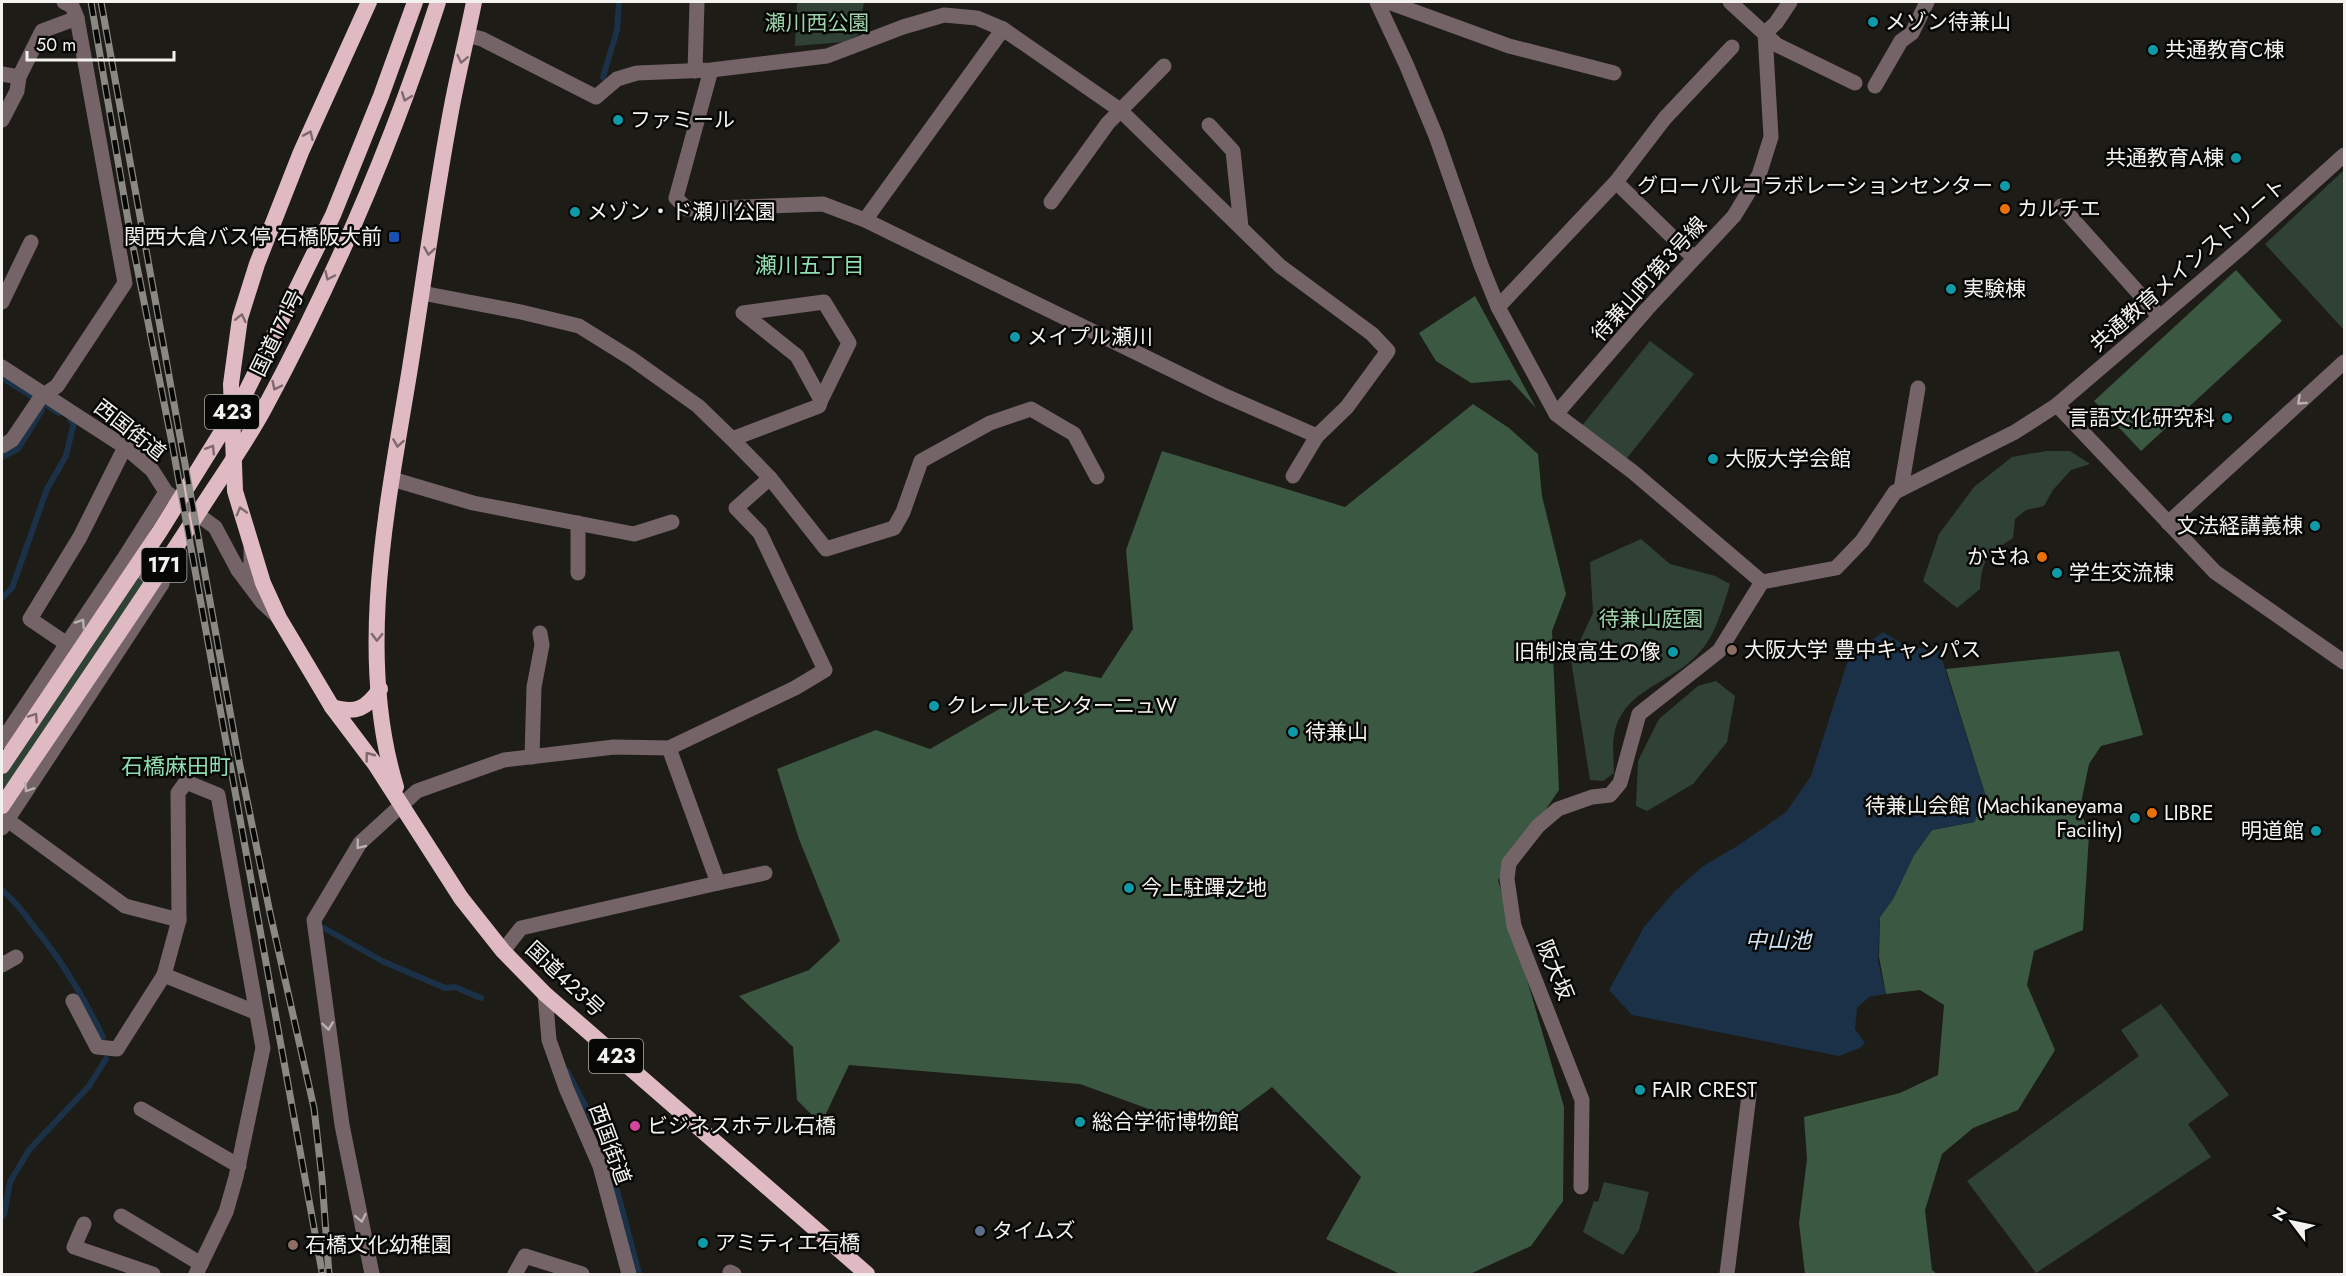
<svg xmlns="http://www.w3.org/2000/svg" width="2346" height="1276" font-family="Jost,'Noto Sans JP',sans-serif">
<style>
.green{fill:#304235}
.forest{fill:#3b5843}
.water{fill:#1a3147}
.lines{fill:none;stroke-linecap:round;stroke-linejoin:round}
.stream{stroke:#1a3147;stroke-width:6}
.pedestrian{stroke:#746367;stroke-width:15}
.minor{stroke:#746367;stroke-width:15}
.trunk{stroke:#e0bac3;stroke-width:16}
.rail-casing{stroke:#8a8883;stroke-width:7}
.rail{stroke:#070705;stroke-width:4.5;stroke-dasharray:14;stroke-linecap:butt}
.oneway{stroke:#7e696e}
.oneway2{stroke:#bab2b1}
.culture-dot{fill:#0f9aa8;stroke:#070705;stroke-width:2}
.food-dot{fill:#e8710a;stroke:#070705;stroke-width:2}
.transit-dot{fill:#1a4fb4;stroke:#070705;stroke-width:2}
.education-dot{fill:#8d6e63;stroke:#070705;stroke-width:2}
.hotel-dot{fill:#d1479c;stroke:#070705;stroke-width:2}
.service-dot{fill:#5c6f8a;stroke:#070705;stroke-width:2}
.labels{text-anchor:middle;stroke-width:5;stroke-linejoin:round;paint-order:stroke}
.shield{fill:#070705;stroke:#acaca8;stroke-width:1.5}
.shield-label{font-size:20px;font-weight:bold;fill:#f3f2ee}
.poi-label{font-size:21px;fill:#f3f2ee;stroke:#070705;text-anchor:start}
.park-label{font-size:21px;fill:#9bd2aa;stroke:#070705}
.street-label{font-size:21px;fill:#f3f2ee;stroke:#070705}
.neighbourhood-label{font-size:22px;fill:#8fdeb2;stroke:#070705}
.water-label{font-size:22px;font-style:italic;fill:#d1e3f5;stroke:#070705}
</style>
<rect width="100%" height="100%" fill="#1e1c16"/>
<!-- green -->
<g class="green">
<path d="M797,2H864L858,35L844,42L795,46Z"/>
<path d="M2344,170V330L2265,244Z"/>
<path d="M1650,341L1694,374L1627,458L1581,427Z"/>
<path d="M2046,451H2070L2090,464L2071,470L2053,490L2044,506L2026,510L2015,519L2013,538C1988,554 1982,557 1980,589L1957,608L1923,581L1939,534L1974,487L2012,457Z"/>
<path d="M1641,539L1670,564L1715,576L1730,584C1722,609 1716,636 1697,655C1670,684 1621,690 1614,736C1612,747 1614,761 1614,773L1603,781L1590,780L1571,660L1593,613L1590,562Z"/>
<path d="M126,567L157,588L2,807V753Z"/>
<path d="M1716,681L1735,696L1727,742L1693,784L1647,811L1636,806L1638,761L1659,719L1698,686Z"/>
<path d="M2161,1004L2229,1095L2188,1124L2211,1157L2036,1273L1967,1181L2139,1056L2121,1030Z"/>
<path d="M1604,1182L1649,1192L1639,1230L1623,1255L1583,1232L1594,1201L1598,1202Z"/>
</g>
<!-- forest -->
<g class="forest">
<path d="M2236,270L2282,321L2141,451L2094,401Z"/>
<path d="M1475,296L1536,408L1510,380L1471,383L1436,361L1419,333Z"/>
<path d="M1473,404L1509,428L1538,454L1542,496L1566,594L1552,631L1559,790L1498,880L1564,1107L1563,1201L1531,1246L1470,1274H1400L1326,1239L1361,1177L1272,1087L1212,1132L1080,1084L849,1065L821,1124L797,1100L793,1047L739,996L809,970L840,941L799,839L777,769L876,730L930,749L1065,671L1101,678L1133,629L1126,550L1162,451L1345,507Z"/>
<path d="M2119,651L2143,735L2101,746L2089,764L2080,808L2089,835L2083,930L2034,951L2027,985L2055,1050L2018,1110L1973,1128L1942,1154L1925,1210L1932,1270L1937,1274H1805L1799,1223L1807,1159L1804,1117L1900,1093L1938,1075L1944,1005L1920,990L1886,994L1879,957L1880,917L1893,899L1914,855L1932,830L1974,822L1986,797L1946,669Z"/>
</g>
<!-- water -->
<path class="water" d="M1883,632L1908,647L1939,650L1986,797L1974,822L1932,830L1914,855L1893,899L1880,917L1878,961L1886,994L1869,997L1857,1008L1855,1029L1865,1043L1860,1048L1839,1056L1632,1015L1609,990L1644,927L1674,892L1703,866L1739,845L1786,812L1811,776L1849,657Z"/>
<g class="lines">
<!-- stream -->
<g class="stream">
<path d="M603,77L617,30L619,2"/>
<path d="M2,378L59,413"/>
<path d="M2,457L18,449L42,410L37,405"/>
<path d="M2,598L12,588L47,489L66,456L74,422L70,420"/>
<path d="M2,890C15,901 25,914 35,928C63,962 84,998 103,1037"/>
<path d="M324,928L382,961L445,988L455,987L481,998"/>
<path d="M567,1071L595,1124L608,1156L639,1274"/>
<path d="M2,1217L4,1215L10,1182L29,1150L89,1086L106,1059"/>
</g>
<!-- pedestrian -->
<g class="pedestrian">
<path d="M2061,206L2160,317"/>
<path d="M1556,414L1633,472L1762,582"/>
<path d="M1901,489L1918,388"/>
<path d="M1581,1187L1582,1100L1514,926L1507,879L1509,863L1538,826L1558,809L1592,797L1610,795L1620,783L1639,714L1719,651L1762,582L1836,568L1862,541L1895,492L2015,432L2057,405L2243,246L2344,155"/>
</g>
<!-- minor -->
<g class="minor">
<path d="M1377,2L1406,64L1436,136L1481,265L1498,307L1556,414L1647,309L1734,216L1759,175L1771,137L1765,33"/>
<path d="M1388,2L1509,46L1614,73"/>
<path d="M1730,2L1777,45L1855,83"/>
<path d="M1765,33L1776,23L1790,2"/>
<path d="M467,35L482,39L596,97L617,79L637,73L711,70L827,56L903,27L944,15L977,18L1003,29L1120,110L1280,266L1372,334L1388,351L1347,407L1317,436L1221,394L865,220L823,204L687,209L676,198L711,70"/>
<path d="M695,71L697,2"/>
<path d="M2,74L19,77"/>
<path d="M1875,86L1901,41L1912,33L1927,2"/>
<path d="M2,120L17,91L19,77L42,31L77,18"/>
<path d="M1209,125L1233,151L1241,227"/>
<path d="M1616,182L1694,258"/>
<path d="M1051,202L1108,123L1164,66"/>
<path d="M865,220L1003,29"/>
<path d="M422,293L521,312L579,326L632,359L698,406L732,439L770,478L826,549L894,528L903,512L921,461L990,423L1031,409L1074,434L1097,477"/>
<path d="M2,302L31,242"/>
<path d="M1498,307L1616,182L1665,118L1732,47"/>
<path d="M2,367L125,447L152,470L166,492L215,527L238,570"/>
<path d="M2057,405L2215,572L2344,662"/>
<path d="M732,439L819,406L821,400L849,343L824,302L743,313L797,356L821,400"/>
<path d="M2,446L12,440L41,397L57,386L125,283L77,18L72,6L64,2"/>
<path d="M1293,476L1317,436"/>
<path d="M392,479L473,503L634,534L672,522"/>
<path d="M578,523V573"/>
<path d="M2168,523L2344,362"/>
<path d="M251,549V567L249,570H238L262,602L277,616"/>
<path d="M67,644L30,619L80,537L125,447"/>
<path d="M2,741L123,560L166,492"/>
<path d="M532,757L534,687L542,645L540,633"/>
<path d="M2,816L125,906L179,920"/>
<path d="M2,828L162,584L123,560"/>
<path d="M718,883L765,873"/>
<path d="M503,951L521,928L718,883L669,748"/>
<path d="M2,965L16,957"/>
<path d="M164,975L255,1012"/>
<path d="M545,994L549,1040L566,1088L600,1166L629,1274"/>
<path d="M73,1001L97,1047L117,1049L164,975L179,920L178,793L186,782L218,795L263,1048L236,1177L226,1212L196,1274"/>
<path d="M141,1109L239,1166"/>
<path d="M121,1216L201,1264"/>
<path d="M84,1224L74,1247L153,1274"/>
<path d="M730,1272L734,1274"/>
<path d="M372,1274L342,1125L314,920L360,843L417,791L504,760L614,747L669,748L795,688L825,670L760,533L736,508L770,478"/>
<path d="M515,1274L525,1256L582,1274"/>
<path d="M1727,1274L1749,1095"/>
</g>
<!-- trunk -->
<g class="trunk">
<path d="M369,2L301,152L257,264L240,318L231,384L235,491L263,583L279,618L332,707L375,764L461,898L503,951L545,994L867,1274"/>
<path d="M332,707C356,714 366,709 380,689"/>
<path d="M2,766L160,531L244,396L333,215L381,96L415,2"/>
<path d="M396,787C355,653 388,503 410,368C423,286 434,204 449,122C456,81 466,42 474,2"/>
<path d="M2,806C68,707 136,610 200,510C221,477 245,444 264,409C334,279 393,142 438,2"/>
</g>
<!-- rail casing -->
<g class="rail-casing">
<g id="rail">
<path d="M91,2L129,226L172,443L322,1272"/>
<path d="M101,2L239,761L270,913L314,1108L322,1179L329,1274"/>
</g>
</g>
<!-- rail -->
<use href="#rail" class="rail"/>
</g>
<!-- one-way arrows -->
<defs><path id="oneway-chevron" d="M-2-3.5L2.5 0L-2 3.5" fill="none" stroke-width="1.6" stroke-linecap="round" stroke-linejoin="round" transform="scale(1.5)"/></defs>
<g class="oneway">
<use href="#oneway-chevron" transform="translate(462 59) rotate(102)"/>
<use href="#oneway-chevron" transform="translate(406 97) rotate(111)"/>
<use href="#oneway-chevron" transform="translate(309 135) rotate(-66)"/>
<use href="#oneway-chevron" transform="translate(429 251) rotate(99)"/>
<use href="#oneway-chevron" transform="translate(329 276) rotate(115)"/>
<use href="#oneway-chevron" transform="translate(241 318) rotate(-77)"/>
<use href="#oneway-chevron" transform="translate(276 386) rotate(116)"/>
<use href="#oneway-chevron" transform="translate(398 443) rotate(99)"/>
<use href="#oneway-chevron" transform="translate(211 449) rotate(-58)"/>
<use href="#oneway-chevron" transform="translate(241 511) rotate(-106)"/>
<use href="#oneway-chevron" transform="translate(377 637) rotate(91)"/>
<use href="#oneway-chevron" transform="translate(34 717) rotate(-56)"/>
<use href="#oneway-chevron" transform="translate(369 756) rotate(-127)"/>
</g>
<g class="oneway2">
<use href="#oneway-chevron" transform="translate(2301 401) rotate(138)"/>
<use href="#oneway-chevron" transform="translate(81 623) rotate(-57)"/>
<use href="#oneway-chevron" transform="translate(28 788) rotate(123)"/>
<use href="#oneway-chevron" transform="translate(360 845) rotate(129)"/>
<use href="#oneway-chevron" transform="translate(328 1026) rotate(82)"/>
<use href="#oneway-chevron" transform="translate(361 1218) rotate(79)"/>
</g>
<!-- markers -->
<g class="culture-dot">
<circle cx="1873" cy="22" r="6"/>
<circle cx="2153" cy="50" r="6"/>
<circle cx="618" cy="120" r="6"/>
<circle cx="2236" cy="158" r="6"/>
<circle cx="2005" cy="186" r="6"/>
<circle cx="575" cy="212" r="6"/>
<circle cx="1951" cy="289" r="6"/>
<circle cx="1015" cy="337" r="6"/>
<circle cx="2227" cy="418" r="6"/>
<circle cx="1713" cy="459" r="6"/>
<circle cx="2315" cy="526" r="6"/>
<circle cx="2057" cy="573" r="6"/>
<circle cx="1673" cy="652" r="6"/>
<circle cx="934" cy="706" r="6"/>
<circle cx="1293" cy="732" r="6"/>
<circle cx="2135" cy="818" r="6"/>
<circle cx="2316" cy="831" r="6"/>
<circle cx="1129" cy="888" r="6"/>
<circle cx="1640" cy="1090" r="6"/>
<circle cx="1080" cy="1122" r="6"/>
<circle cx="703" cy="1243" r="6"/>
</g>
<g class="food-dot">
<circle cx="2005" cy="209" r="6"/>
<circle cx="2042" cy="557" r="6"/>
<circle cx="2152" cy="813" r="6"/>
</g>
<rect class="transit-dot" x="388" y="231" width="12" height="12" rx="3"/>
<g class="education-dot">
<circle cx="1732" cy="650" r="6"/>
<circle cx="293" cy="1245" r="6"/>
</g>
<circle class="hotel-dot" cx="635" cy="1126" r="6"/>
<circle class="service-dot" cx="980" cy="1231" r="6"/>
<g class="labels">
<!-- shield labels -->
<g class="shield">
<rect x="205" y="395" width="54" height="34" rx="4.5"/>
<rect x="141.5" y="548" width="45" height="34" rx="4.5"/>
<rect x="589" y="1039" width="54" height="34" rx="4.5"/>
</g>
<g class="shield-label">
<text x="232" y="419">423</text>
<text x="164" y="572">171</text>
<text x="616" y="1063">423</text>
</g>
<!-- poi labels -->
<g class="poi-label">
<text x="1885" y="29">メゾン待兼山</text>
<text x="2165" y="57">共通教育C棟</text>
<text x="630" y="127">ファミール</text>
<text x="2224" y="165" text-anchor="end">共通教育A棟</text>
<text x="1993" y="193" text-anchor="end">グローバルコラボレーションセンター</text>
<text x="2017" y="216">カルチエ</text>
<text x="587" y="219">メゾン・ド瀬川公園</text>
<text x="382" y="244" text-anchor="end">関西大倉バス停 石橋阪大前</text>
<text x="1963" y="296">実験棟</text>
<text x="1027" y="344">メイプル瀬川</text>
<text x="2215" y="425" text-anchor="end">言語文化研究科</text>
<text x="1725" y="466">大阪大学会館</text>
<text x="2303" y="533" text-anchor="end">文法経講義棟</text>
<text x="2030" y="564" text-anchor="end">かさね</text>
<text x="2069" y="580">学生交流棟</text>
<text x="1744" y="657">大阪大学 豊中キャンパス</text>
<text x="1661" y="659" text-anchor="end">旧制浪高生の像</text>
<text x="946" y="713">クレールモンターニュW</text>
<text x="1305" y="739">待兼山</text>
<text x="2123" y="813" text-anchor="end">待兼山会館 (Machikaneyama<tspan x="2123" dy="24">Facility)</tspan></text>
<text x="2164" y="820">LIBRE</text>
<text x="2304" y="838" text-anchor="end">明道館</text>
<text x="1141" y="895">今上駐蹕之地</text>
<text x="1652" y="1097">FAIR CREST</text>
<text x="1092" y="1129">総合学術博物館</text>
<text x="647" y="1133">ビジネスホテル石橋</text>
<text x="992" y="1238">タイムズ</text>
<text x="715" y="1250">アミティエ石橋</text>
<text x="305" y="1252">石橋文化幼稚園</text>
</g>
<!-- park labels -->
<g class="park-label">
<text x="817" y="30">瀬川西公園</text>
<text x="1651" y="626">待兼山庭園</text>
</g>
<!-- street labels -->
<g class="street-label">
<text transform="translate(2188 265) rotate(-41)" y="7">共通教育メインストリート</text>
<text transform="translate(1649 279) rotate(-48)" y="7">待兼山町第３号線</text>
<text transform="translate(277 333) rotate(-64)" y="7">国道171号</text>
<text transform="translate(130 430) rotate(38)" y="7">西国街道</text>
<text transform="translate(1555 970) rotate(68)" y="7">阪大坂</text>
<text transform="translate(565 979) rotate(43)" y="7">国道423号</text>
<text transform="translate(610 1144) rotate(70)" y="7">西国街道</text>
</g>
<!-- neighbourhood labels -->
<g class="neighbourhood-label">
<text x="810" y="273">瀬川五丁目</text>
<text x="176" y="774">石橋麻田町</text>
</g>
<!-- water labels -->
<g class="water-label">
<text x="1778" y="948">中山池</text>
</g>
</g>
<!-- border -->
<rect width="2346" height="1276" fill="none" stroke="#f3f2ee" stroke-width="6"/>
<!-- north arrow -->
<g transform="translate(2292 1222) rotate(302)" stroke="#070705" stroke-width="4.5" paint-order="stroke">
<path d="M0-4.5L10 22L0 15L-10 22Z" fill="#f3f2ee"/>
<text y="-9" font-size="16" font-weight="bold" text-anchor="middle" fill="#f3f2ee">N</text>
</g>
<!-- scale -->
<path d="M27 51v9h147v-9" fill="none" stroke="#f3f2ee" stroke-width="3"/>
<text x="36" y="51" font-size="18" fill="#f3f2ee" stroke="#070705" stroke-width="4.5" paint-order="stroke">50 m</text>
</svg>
